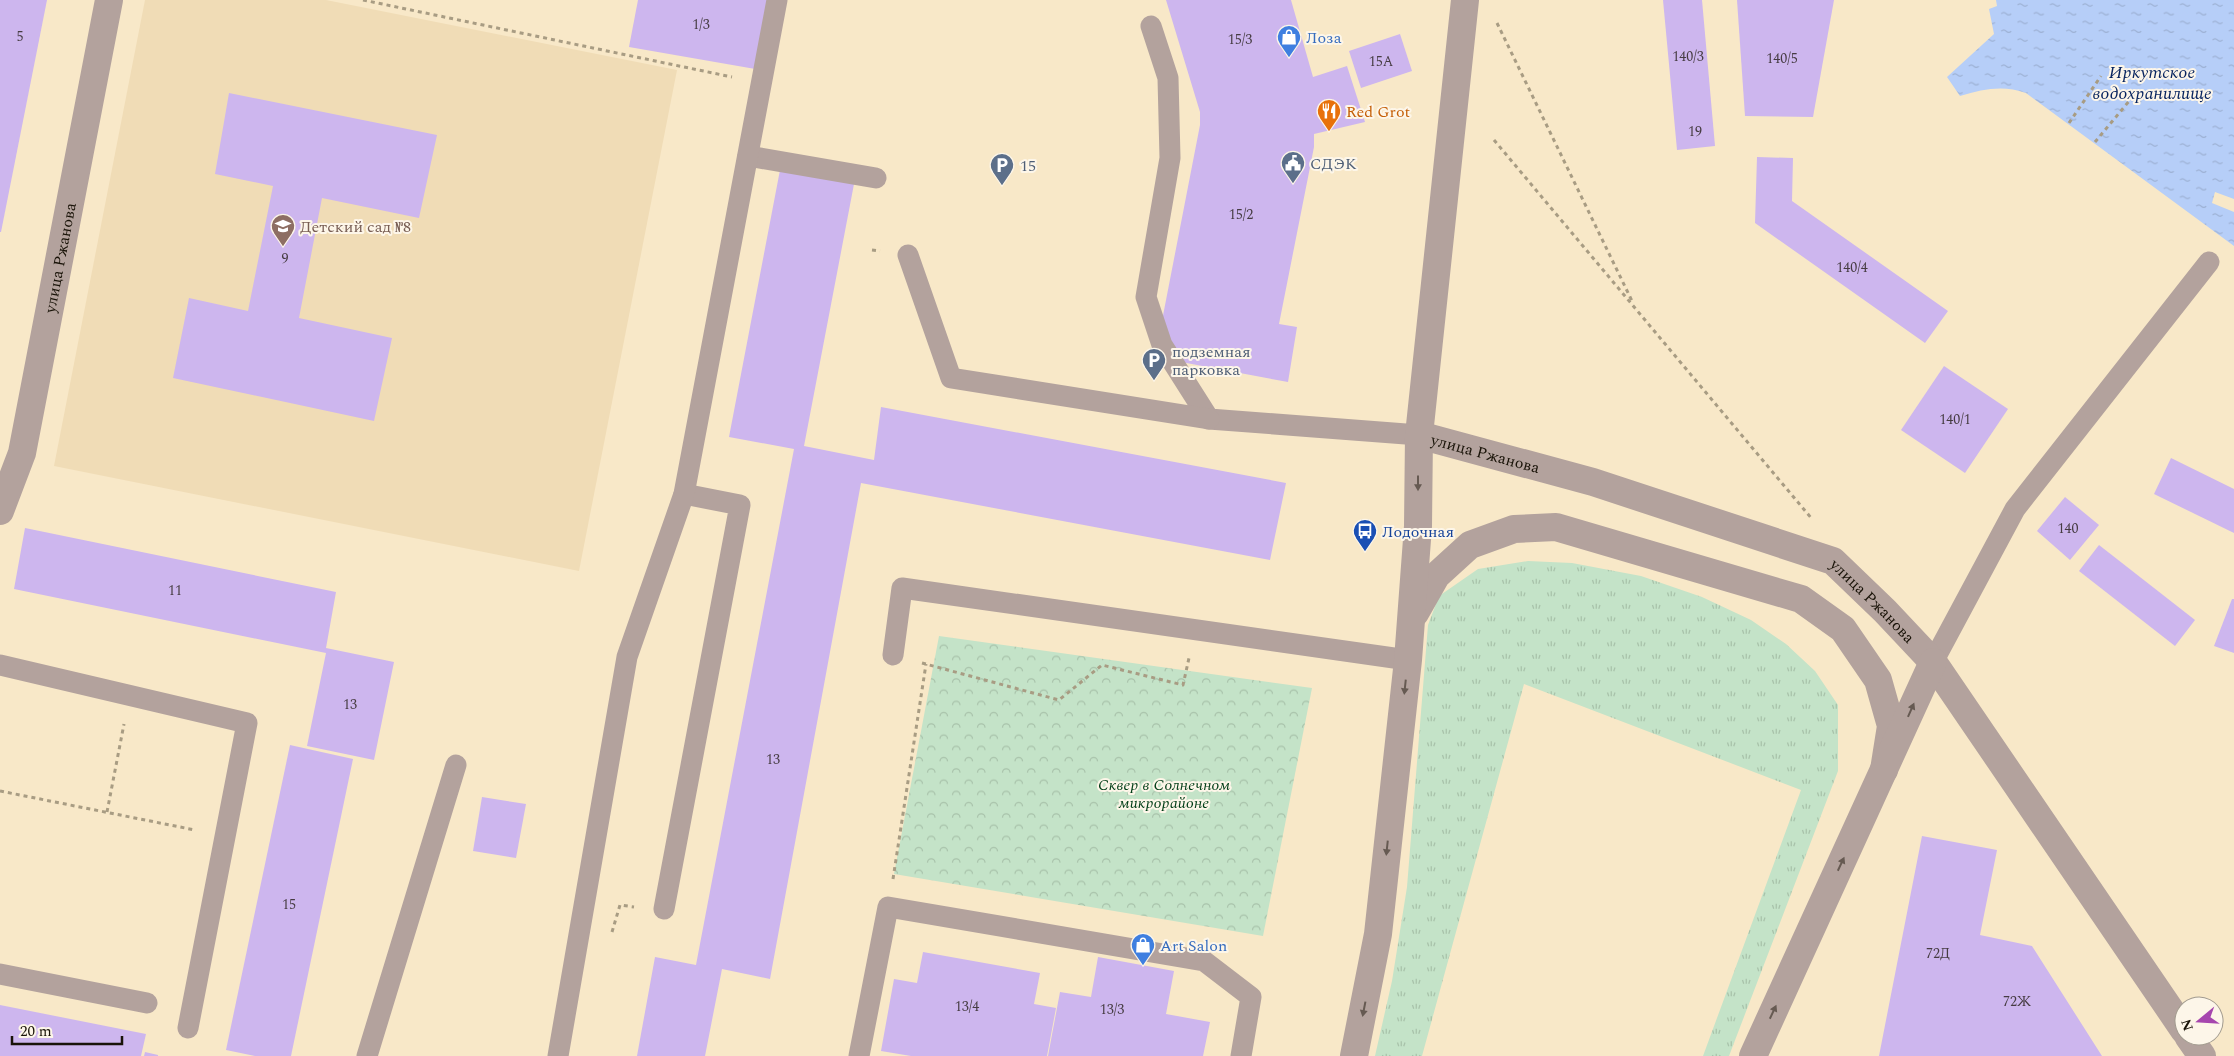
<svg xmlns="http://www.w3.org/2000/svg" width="2234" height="1056" font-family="Spectral,serif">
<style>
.built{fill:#f0dcb6}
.grass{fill:url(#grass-tufts)}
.forest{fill:url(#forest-crowns)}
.water{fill:url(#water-ripples)}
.pier{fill:#f8e8c8}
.building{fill:#cdb6ee}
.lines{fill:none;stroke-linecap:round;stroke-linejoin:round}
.path{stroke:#a89c83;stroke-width:3;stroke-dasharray:4 4;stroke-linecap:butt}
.service{stroke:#b3a29d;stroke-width:21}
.minor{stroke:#b3a29d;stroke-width:28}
.tertiary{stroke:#b3a29d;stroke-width:28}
.oneway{fill:#665a52}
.labels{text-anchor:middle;stroke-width:4;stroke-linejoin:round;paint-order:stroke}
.number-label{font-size:14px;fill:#463c42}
.shop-label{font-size:16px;fill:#366cbe;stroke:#fdf6e9;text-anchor:start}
.food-label{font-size:16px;fill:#c56008;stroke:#fdf6e9;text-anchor:start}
.service-label{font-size:16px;fill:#4e5e75;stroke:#fdf6e9;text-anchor:start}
.education-label{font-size:16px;fill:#785e54;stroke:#fdf6e9;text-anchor:start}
.street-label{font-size:16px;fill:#191308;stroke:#fdf6e9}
.transit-label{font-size:16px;fill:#164399;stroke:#fdf6e9;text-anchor:start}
.park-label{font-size:16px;font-style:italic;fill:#013e17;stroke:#fdf6e9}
.water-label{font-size:18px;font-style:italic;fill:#07245f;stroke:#fdf6e9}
</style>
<defs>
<pattern id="grass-tufts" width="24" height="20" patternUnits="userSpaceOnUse" patternTransform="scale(1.25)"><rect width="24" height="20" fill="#c4e3c8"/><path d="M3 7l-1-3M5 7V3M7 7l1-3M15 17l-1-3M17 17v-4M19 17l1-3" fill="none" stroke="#a8c2aa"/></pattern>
<pattern id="forest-crowns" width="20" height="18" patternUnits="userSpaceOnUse" patternTransform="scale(1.25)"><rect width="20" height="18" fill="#c4e3c8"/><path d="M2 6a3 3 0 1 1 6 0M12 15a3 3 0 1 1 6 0" fill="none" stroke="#a8c2aa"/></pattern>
<pattern id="water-ripples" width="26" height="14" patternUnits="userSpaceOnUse" patternTransform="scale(1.25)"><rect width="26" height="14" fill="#b6cef8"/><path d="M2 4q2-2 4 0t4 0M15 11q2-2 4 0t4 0" fill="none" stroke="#9cb0d3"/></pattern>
</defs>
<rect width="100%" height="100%" fill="#f8e8c8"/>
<!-- built -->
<path class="built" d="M145,0H326L677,70L579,571L54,466Z"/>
<!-- grass -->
<path class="grass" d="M1528,561L1572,563L1641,576L1702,597L1751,620L1786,644L1815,671L1838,705V771L1729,1056H1703L1801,790L1524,684L1422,1056H1375L1392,981L1407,887L1428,625L1439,596L1478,569Z"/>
<!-- forest -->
<path class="forest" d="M939,636L1312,688L1263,936L894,874Z"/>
<!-- water -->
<path class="water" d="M1996,0H2234V246L2026,93C2003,85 1984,89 1960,96L1947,77L1994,34L1989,9L1997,6Z"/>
<!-- pier -->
<path class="pier" d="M2215,192L2234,199V212L2212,203Z"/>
<!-- building -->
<g class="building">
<path d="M0,0H47L1,232H0Z"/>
<path d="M638,0H773L761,70L629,47Z"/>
<path d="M1166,0H1291L1313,77L1347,66L1365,122L1314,134V147L1279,324L1297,327L1288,382L1181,362L1160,331L1200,125V112Z"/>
<path d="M1663,0H1702L1715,146L1677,150Z"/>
<path d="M1737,0H1834L1813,117L1745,116Z"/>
<path d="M1400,34L1412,71L1361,88L1349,51Z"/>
<path d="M229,93L437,135L419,218L322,198L299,318L392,338L374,421L173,378L189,298L248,311L273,186L215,174Z"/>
<path d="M1757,157L1793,158L1792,201L1948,311L1925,343L1755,223Z"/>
<path d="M780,170L854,184L804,446L874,460L881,407L1286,483L1270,560L861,483L770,979L722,969L705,1056H637L655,957L696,965L794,449L729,437Z"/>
<path d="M1944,366L2008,409L1965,473L1901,430Z"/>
<path d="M2171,458L2234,489V533L2154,494Z"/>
<path d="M2065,497L2099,525L2070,560L2037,531Z"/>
<path d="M25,528L336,592L326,648L394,662L374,760L307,746L326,653L14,589Z"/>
<path d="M2099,545L2195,620L2175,646L2079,571Z"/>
<path d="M2232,599H2234V653L2214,646Z"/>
<path d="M290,745L353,759L291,1056H255L226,1050Z"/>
<path d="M482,797L526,804L516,858L473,851Z"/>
<path d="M1922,836L1997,850L1980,935L2032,946L2102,1056H1879Z"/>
<path d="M923,952L1040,973L1034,1004L1056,1008L1047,1056H911L881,1051L894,979L917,983Z"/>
<path d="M1098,957L1174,971L1166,1014L1210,1022L1203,1056H1048L1060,992L1091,997Z"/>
<path d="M0,1005L146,1034L141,1056H0Z"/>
<path d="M145,1052L158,1055V1056H144Z"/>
</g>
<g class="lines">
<!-- path -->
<g class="path">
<path d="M363,0L732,77"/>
<path d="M1497,23L1633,303"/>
<path d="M2069,123L2101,76"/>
<path d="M1494,140L1812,519"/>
<path d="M2095,142L2135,94"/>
<path d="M872,250L880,251"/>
<path d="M922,663L1059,700L1102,665L1183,685L1189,658"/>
<path d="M0,791L195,830"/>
<path d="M107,812L124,724"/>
<path d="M893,879L926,664"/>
<path d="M612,932L620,905L634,907"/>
</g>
<!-- service -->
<g class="service">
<path d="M1151,26L1168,78L1170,158L1146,297L1162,345L1209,419L1419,435"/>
<path d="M748,156L876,178"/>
<path d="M908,255L951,378L1209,419"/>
<path d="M893,655L902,588L1408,660"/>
<path d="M1933,662L2015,509L2209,262"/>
<path d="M0,665L247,723L188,1028"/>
<path d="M664,909L740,505L684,494"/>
<path d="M0,974L147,1003"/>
<path d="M367,1056L456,765"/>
<path d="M558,1056L627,657L684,494L777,0"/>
<path d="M859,1056L888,907L1204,961L1251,997L1241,1056"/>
</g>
<!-- minor -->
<path class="minor" id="s1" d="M0,511L22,453L109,0"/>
<!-- tertiary -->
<g class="tertiary">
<path id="s2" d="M1419,435L1593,482L1833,561L1885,611L1933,662L2184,1030"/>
<path d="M1415,613L1436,576L1470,545L1514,529L1556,527L1801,599L1843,629L1878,680L1891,726L1884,770"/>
<path d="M2188,1036L2202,1056"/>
<path d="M1354,1056L1378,934L1408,660L1418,526L1419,435L1465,0"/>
<path d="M1753,1056L1933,662"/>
</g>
</g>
<!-- one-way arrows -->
<defs><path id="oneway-solid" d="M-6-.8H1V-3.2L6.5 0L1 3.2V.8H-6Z" transform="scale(1.25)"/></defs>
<g class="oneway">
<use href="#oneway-solid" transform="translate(1418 483) rotate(90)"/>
<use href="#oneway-solid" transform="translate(1405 687) rotate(96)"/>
<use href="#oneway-solid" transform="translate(1911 710) rotate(-66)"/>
<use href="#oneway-solid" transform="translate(1387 848) rotate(96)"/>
<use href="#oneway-solid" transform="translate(1841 864) rotate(-65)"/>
<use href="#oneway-solid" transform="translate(1364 1009) rotate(101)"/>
<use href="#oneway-solid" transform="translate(1773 1012) rotate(-65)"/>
</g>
<!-- icons -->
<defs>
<g id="shop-pin" transform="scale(1.25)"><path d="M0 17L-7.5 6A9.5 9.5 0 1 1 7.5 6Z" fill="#3f7fe0" stroke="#fdf6e9"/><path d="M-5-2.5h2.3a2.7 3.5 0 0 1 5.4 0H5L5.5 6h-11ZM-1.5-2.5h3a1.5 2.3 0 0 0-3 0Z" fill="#fff"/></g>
<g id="restaurant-pin" transform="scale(1.25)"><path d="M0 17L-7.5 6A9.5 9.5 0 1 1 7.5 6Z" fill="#e8710a" stroke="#fdf6e9"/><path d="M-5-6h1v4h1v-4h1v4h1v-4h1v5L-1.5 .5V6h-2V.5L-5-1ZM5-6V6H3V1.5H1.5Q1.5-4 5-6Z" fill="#fff"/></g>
<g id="civic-pin" transform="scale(1.25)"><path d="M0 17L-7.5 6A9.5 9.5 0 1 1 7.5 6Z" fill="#5c6f8a" stroke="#fdf6e9"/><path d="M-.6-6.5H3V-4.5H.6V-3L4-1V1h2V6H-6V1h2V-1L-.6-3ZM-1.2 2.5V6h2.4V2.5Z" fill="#fff"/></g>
<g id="parking-pin" transform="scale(1.25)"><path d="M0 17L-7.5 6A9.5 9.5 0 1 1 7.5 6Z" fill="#5c6f8a" stroke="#fdf6e9"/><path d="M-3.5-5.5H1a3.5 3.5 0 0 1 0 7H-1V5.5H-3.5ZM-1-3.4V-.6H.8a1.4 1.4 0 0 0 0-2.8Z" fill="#fff"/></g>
<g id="school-pin" transform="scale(1.25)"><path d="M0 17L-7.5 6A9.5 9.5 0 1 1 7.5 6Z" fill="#8d6e63" stroke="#fdf6e9"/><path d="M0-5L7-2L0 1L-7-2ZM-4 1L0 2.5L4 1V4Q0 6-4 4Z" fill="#fff"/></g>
<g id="bus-pin" transform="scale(1.25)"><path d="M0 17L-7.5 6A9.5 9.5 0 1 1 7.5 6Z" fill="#1a4fb4" stroke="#fdf6e9"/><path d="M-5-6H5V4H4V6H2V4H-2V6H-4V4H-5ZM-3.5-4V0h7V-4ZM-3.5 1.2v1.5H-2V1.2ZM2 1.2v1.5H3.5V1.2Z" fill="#fff"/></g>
</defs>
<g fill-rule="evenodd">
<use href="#shop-pin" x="1289" y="37"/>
<use href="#restaurant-pin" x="1329" y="111"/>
<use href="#civic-pin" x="1293" y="163"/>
<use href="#parking-pin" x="1002" y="165"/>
<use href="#school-pin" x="283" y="226"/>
<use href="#parking-pin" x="1154" y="360"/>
<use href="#bus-pin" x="1365" y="531"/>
<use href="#shop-pin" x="1143" y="945"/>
</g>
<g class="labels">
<!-- number labels -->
<g class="number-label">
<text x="701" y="29">1/3</text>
<text x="20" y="41">5</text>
<text x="1240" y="44">15/3</text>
<text x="1688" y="61">140/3</text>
<text x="1782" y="63">140/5</text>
<text x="1381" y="66">15А</text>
<text x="1695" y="136">19</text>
<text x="1241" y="219">15/2</text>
<text x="285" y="263">9</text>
<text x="1852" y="272">140/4</text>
<text x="1955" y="424">140/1</text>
<text x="2068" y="533">140</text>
<text x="175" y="595">11</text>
<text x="350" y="709">13</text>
<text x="773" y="764">13</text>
<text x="289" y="909">15</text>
<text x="1938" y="958">72Д</text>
<text x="2017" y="1006">72Ж</text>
<text x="967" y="1011">13/4</text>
<text x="1112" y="1014">13/3</text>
</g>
<!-- shop labels -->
<g class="shop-label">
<text x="1306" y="43">Лоза</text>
<text x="1160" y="951">Art Salon</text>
</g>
<!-- food labels -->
<g class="food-label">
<text x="1346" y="117">Red Grot</text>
</g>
<!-- service labels -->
<g class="service-label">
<text x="1310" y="169">СДЭК</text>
<text x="1020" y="171">15</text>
<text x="1172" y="357">подземная<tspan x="1172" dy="18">парковка</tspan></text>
</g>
<!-- education labels -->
<g class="education-label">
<text x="300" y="232">Детский сад №8</text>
</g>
<!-- street labels -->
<g class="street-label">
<text dy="6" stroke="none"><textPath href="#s1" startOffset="261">улица Ржанова</textPath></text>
<text dy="6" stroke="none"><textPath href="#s2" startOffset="69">улица Ржанова</textPath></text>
<text dy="6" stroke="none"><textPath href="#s2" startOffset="489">улица Ржанова</textPath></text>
</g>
<!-- transit labels -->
<g class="transit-label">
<text x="1382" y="537">Лодочная</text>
</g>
<!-- park labels -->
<g class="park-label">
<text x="1164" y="790">Сквер в Солнечном<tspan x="1164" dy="18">микрорайоне</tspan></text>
</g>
<!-- water labels -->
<g class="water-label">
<text x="2152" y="78">Иркутское<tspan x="2152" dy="21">водохранилище</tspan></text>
</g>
</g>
<!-- north arrow -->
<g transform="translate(2199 1021) rotate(252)"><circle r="24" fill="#fdf6e9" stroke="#a29b8f"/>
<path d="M0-4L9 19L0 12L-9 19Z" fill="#a646ae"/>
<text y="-8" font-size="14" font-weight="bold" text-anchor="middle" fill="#191308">N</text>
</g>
<!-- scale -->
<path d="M12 1036v8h110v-8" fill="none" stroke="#191308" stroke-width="2.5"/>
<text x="20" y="1036" font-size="15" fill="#191308" stroke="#fdf6e9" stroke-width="4" paint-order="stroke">20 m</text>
</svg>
